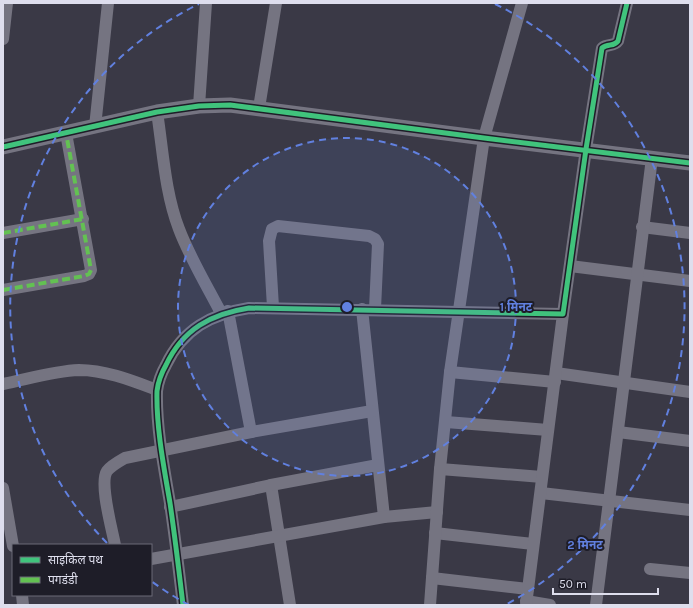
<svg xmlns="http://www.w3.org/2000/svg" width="693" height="608" font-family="Karla,'Noto Sans Devanagari',sans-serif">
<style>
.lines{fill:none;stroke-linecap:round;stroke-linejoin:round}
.minor{stroke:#757481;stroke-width:12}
.tertiary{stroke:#757481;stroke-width:15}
.quiet{stroke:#63c152;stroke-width:4;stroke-dasharray:8 4;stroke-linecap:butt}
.cycleway-casing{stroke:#1e1d28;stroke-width:8}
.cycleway{stroke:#40c37c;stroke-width:5}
.ring{fill:none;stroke:#6180df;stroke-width:2;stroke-dasharray:7 5}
.centre{fill:#6180df;stroke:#1e1d28;stroke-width:2}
.ring-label{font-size:12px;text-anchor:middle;font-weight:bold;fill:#6180df;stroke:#1e1d28;stroke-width:4;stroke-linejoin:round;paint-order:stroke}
</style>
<rect width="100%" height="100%" fill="#3a3946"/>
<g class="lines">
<!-- minor -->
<g class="minor">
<path d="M3,39L7,3"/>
<path d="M199,106L206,3"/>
<path d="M259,108L276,3"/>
<path d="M157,112C163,151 165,193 179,229C190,258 207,286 221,313"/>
<path d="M95,127L108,3"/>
<path d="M642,227L690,233"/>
<path d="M3,233L83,219"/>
<path d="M570,266L690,281"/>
<path d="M3,290L84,276L89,274L91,270L66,133"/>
<path d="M273,307L269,241L272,229L278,226L369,236L375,239L378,244L375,309"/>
<path d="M362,309L384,517"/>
<path d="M228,311L251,432"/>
<path d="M450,372L555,382"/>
<path d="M556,373L690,392"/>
<path d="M3,384C28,379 54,371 79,370C106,370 133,381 157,390"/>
<path d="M446,422L548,430"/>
<path d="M618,432L690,441"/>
<path d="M440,469L542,477"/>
<path d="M271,485L290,605"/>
<path d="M3,488L13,546"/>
<path d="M541,493L690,510"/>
<path d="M170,507L271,485L378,465"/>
<path d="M435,533L533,544"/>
<path d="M115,545C112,529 99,483 107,471C112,465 118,462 125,458L251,432L372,411"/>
<path d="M151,559L384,517L437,512"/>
<path d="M650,569L690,573"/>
<path d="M432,578L528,589"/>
<path d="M22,595L23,605"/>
<path d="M526,601L550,605"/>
<path d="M183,605C179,571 175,537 170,503C164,468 156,427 157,391C158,383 162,372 166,365C183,329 211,314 249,308L563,314L586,149L602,48C608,43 614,47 618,41L627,3"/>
<path d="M430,605L440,469L450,372L484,138L522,3"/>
<path d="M526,605L563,314"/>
<path d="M596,605L652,158"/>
</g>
<!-- tertiary -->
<path class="tertiary" d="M3,147L157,112L199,106L230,105L484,138L690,163"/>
<!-- quiet -->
<g class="quiet">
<path d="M3,233L83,219"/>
<path d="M3,290L84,276L89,274L91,270L66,133"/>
</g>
<!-- cycleway casing -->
<g class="cycleway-casing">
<g id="cycleway">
<path d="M3,147L157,112L199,106L230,105L484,138L690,163"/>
<path d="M183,605C179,571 175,537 170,503C164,468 156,427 157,391C158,383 162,372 166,365C183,329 211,314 249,308L563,314L586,149L602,48C608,43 614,47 618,41L627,3"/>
</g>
</g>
<!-- cycleway -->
<use href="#cycleway" class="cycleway"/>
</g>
<!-- distance rings -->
<circle cx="347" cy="307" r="169" fill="#6180df" fill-opacity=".12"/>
<g class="ring">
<circle cx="347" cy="307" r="169"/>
<path d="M189 605A337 337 0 0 1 151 581M107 543A337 337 0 0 1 199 4M495 4A337 337 0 0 1 505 605"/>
</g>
<circle cx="347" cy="307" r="6" class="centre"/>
<g class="ring-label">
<text x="516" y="311">1 मिनट</text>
<text x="585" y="549">2 मिनट</text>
</g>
<!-- border -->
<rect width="693" height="608" fill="none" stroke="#dedeed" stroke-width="8"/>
<!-- legend -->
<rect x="12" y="544" width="140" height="52" fill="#1e1d28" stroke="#6b6a77"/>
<rect x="20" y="557" width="20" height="6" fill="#40c37c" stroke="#6b6a77"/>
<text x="48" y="564" font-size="12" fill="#dedeed">साइकिल पथ</text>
<rect x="20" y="577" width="20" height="6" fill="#63c152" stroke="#6b6a77"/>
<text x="48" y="584" font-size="12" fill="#dedeed">पगडंडी</text>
<!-- scale -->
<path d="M553 588v6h105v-6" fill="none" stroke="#dedeed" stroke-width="2"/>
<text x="559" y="588" font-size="12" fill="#dedeed" stroke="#1e1d28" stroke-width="3" paint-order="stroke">50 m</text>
</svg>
